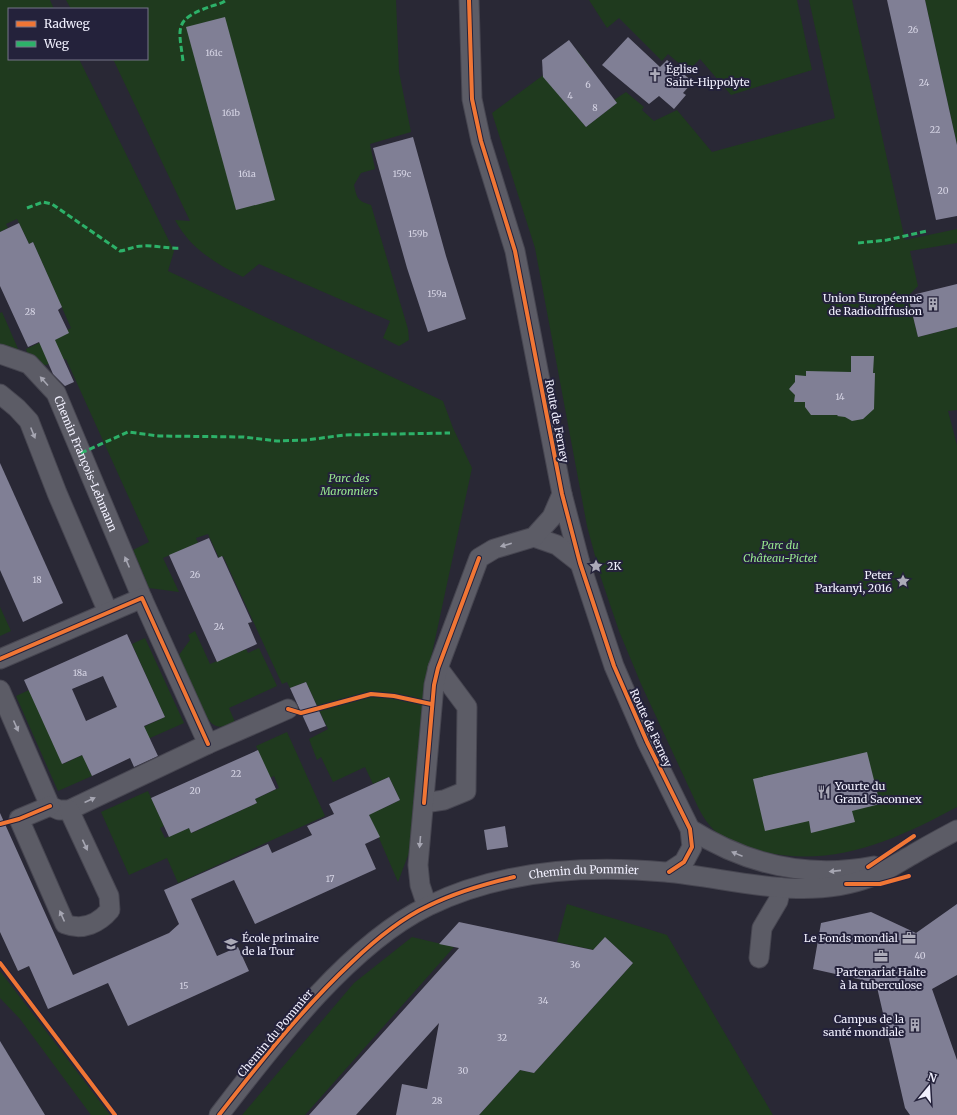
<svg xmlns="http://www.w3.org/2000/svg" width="957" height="1115" font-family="Merriweather,serif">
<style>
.green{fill:#1f3a1e}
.building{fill:#807f95;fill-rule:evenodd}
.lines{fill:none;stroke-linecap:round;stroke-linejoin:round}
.minor-casing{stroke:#474651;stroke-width:21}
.minor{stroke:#5c5c66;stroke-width:19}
.quiet{stroke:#2db169;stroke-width:3;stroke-dasharray:6 3;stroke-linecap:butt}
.cycleway-casing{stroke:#24223b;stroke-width:6}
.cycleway{stroke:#f07635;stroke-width:4}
.oneway{fill:#a6a6b2}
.labels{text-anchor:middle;stroke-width:4;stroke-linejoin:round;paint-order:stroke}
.number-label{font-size:9px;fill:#d5d4e4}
.poi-label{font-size:11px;fill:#f1f0fe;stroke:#24223b;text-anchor:start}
.street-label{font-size:11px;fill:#f1f0fe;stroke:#24223b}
.park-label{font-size:11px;font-style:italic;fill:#98e88f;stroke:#24223b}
</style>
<rect width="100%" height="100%" fill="#292835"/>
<!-- green -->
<g class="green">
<path d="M0,0H50L54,9H9V59H79L174,251L168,271L443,401L453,428L472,468L425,686L410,850L398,882L366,808H384L400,800L389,777L373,784L365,767L333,782L321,757L317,760L309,739L328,729L306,682L290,688L287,682L282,684L223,556L219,558L208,534L196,538L198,543L163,558L179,592L149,588L133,550L149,542L66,359L42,366L28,356L26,349L71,328L33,242L29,244L17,219L6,224L8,228L0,232Z"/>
<path d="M66,0H396L399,72L411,132L370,144L375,169L361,173L354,185C357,199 358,201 371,205L408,329L409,340L399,346L383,338L390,321L259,264L243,277C214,263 190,248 175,220L190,221L114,61L106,59H147V9H71Z"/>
<path d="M589,0H797L812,70L731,95L700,59L688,71L668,54L662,61L619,18L607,28Z"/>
<path d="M809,0H852L905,240L957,229V243L910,251L918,286L908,296L918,337L957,327V410L948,411L957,445V807C894,841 827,871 754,849C725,840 712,835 698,807L641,684L619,631L601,578L587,526L535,248L492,113L577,50L590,67L572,82L553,88L586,127L617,103L614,100L626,92L644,107L642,110L654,121L677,110L712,152L835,118Z"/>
<path d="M925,0H957V145Z"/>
<path d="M2,312L19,351L0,344V313Z"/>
<path d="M0,607L11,631L0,636Z"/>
<path d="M195,631L210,664L246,649L248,653L259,648L277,686L229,708L235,722C228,725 221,729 214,725C202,718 186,670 179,655L190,640L188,635Z"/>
<path d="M145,638L184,723L87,766L92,776L58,791L16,696L29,690L63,764L165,717L132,644Z"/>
<path d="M287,732L325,816L178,883L167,858L129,875L101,812L148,791L164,826L160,828L165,838L189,828L192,833L257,803L255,799L279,788L274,776L270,778L256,746Z"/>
<path d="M567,904L667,935L773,1115H479L520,1070L534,1073L633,963L605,937L594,950L557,942Z"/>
<path d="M412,937L454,947L305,1115H242L354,983Z"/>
<path d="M0,971L110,1115H91L20,1019L0,998Z"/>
</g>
<!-- building -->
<g class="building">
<path d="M887,0H925L957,145V216L936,220Z"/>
<path d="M225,17L275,200L236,210L186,27Z"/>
<path d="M628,37L660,67L667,60L693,82L683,93L686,95L674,109L659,96L649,104L602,65Z"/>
<path d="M569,40L617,103L586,127L543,77L542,60Z"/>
<path d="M413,137L446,256L466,319L428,332L407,268L373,148Z"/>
<path d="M19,223L29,244L33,242L62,307L58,310L69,333L55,340L74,382L65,386L53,374L39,342L28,347L0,286V232Z"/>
<path d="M957,284V327L918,337L908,296Z"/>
<path d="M851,356H874L873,373H875L874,409L863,419L852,421L845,417L837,416L838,415H811L805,407V402H794L795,395L789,389L795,382V375L806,376V371L851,372Z"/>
<path d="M0,463L63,603L23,622L0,570Z"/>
<path d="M209,538L218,558L222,556L252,622L248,623L257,644L217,662L169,555Z"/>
<path d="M127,634L165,717L144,726L158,756L134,767L130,758L92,776L82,755L62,764L24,680ZM103,676L117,707L86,721L72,689Z"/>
<path d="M306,682L326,726L310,732L290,688Z"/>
<path d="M258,750L276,789L255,799L257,803L191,833L189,828L169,837L151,798Z"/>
<path d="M867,752L880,804L852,811L855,822L811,833L809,821L765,831L753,779Z"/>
<path d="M389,777L400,800L369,815L380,837L365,844L376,869L255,924L234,880L191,899L217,956L238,947L249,971L128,1026L108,983L48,1009L29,966L18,971L0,932V813L73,975L169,933L179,924L164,890L268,844L272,853L312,835L307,826L334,814L329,804Z"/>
<path d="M505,826L508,847L487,850L484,830Z"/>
<path d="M957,904V975L932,989L957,1060V1115H910L905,1108L876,983L813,969L821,923L871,912L916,933Z"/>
<path d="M459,922L593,950L605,937L633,963L534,1073L520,1070L479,1115H396L402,1084L427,1089L439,1023L356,1115H309L459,948L439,944Z"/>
<path d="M0,1041L45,1115H0Z"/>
</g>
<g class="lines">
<!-- minor casing -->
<g class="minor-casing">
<g id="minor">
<path d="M469,0L472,99L481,141L515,251L562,494L580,563L614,666L647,742L690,829L692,847L684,862L669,872"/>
<path id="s1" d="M0,354L29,364L56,393L142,598L208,744"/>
<path d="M0,394L17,408L29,421L57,493L108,612"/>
<path d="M534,537L557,545L580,563"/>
<path d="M0,659L142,598"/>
<path d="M0,690L50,806L59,810H69L208,744L288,709"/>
<path d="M424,803L444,800L466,791L467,707L438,668"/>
<path d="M50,806L19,819L65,924C83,931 99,923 110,910L109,896L69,810"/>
<path d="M690,829C747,865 807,879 874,866"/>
<path d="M427,906L420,885L418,865L434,685L438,668L479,558L494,549L534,537L552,517L562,494"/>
<path d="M759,958L762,928L778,901L781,888"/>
<path id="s2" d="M219,1115C273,1045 348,945 428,906C501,870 585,865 665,872C733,878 804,903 871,877C885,872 899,862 912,855C927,846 942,838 957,830"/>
</g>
</g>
<!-- minor -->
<use href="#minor" class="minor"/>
<!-- quiet -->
<g class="quiet">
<path d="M183,61C179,28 173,20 209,7C214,5 222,4 226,0"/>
<path d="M27,208L43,202L52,204L120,251C128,250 134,246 142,246C155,245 168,249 181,248"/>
<path d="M858,243L887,240L927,231"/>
<path d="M81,453L128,432L159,436L244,437L277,441L307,440L344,435L450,433"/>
</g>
<!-- cycleway casing -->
<g class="cycleway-casing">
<g id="cycleway">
<path d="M469,0L472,99L481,141L515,251L562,494L580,563L614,666L647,742L690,829L692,847L684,862L669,872"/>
<path d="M0,659L142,598L208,744"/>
<path d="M288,709L301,713L371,694L394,696L431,704"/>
<path d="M424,803L434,685L438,668L479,558"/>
<path d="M0,824L19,819L50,806"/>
<path d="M868,867L914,836"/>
<path d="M846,884H880L909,876"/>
<path d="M0,963L115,1115"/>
<path d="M219,1115C261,1061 303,1008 352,962C375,940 400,919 428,906C456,892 484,884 514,877"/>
</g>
</g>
<!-- cycleway -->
<use href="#cycleway" class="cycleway"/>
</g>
<!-- one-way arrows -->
<defs><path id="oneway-solid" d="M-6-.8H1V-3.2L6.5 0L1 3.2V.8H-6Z"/></defs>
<g class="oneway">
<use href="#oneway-solid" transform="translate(44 381) rotate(-132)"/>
<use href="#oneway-solid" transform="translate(33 433) rotate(68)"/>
<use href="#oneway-solid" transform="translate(506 545) rotate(164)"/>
<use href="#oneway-solid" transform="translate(127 562) rotate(-113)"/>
<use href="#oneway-solid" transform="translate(16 726) rotate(66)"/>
<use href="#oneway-solid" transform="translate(90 800) rotate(-25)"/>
<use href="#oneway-solid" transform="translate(420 842) rotate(95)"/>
<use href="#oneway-solid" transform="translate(85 845) rotate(65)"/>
<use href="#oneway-solid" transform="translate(737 854) rotate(-158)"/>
<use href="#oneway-solid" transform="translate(835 871) rotate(174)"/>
<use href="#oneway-solid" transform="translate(62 916) rotate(-114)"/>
</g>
<!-- icons -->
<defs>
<g id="church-bare" transform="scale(1.08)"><path d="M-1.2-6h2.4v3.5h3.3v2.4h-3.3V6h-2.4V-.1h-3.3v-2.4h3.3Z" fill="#abaab8" stroke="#24223b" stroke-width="2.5" paint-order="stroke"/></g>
<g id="building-bare" transform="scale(1.08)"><path d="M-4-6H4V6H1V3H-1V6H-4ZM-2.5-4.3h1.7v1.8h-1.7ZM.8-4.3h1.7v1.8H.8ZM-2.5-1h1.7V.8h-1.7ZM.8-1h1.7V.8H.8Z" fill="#abaab8" stroke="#24223b" stroke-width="2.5" paint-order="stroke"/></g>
<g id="sight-bare" transform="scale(1.08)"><path d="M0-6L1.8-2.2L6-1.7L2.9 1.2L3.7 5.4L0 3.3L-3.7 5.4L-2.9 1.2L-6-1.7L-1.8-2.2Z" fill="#abaab8" stroke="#24223b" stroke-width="2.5" paint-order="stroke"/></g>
<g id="restaurant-bare" transform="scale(1.08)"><path d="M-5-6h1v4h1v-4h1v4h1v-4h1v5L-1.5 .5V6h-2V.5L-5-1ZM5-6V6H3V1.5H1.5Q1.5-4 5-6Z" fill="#abaab8" stroke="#24223b" stroke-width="2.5" paint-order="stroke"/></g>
<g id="office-bare" transform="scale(1.08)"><path d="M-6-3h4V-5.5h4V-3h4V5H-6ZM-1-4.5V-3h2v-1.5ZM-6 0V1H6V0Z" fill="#abaab8" stroke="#24223b" stroke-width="2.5" paint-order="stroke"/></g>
<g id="school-bare" transform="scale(1.08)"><path d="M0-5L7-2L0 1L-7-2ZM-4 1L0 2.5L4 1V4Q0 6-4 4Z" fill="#abaab8" stroke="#24223b" stroke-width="2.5" paint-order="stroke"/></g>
</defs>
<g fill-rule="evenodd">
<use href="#church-bare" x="655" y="75"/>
<use href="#building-bare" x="933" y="304"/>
<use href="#sight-bare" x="596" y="566"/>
<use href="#sight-bare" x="903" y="581"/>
<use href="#restaurant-bare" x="824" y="792"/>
<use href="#office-bare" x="909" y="938"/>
<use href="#school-bare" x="231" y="944"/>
<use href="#office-bare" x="881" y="956"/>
<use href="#building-bare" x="915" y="1025"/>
</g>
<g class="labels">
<!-- number labels -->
<g class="number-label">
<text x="913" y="33">26</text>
<text x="214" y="56">161c</text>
<text x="924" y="86">24</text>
<text x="588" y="88">6</text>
<text x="570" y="99">4</text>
<text x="595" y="111">8</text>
<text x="231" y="116">161b</text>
<text x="935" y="133">22</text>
<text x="247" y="177">161a</text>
<text x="402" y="177">159c</text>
<text x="943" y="194">20</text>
<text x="418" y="237">159b</text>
<text x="437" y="297">159a</text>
<text x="30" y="315">28</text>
<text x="840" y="400">14</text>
<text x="195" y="578">26</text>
<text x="37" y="583">18</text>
<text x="219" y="630">24</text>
<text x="80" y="676">18a</text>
<text x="236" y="777">22</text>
<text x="195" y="794">20</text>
<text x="330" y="882">17</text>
<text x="920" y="959">40</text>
<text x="575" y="968">36</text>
<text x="184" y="989">15</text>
<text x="543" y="1004">34</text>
<text x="502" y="1041">32</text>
<text x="463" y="1074">30</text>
<text x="437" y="1104">28</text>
</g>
<!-- poi labels -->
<g class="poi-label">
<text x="666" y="73">Église<tspan x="666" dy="13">Saint-Hippolyte</tspan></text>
<text x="922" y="302" text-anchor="end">Union Européenne<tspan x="922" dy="13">de Radiodiffusion</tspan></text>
<text x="607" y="570">2K</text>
<text x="892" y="579" text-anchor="end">Peter<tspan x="892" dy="13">Parkanyi, 2016</tspan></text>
<text x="835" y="790">Yourte du<tspan x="835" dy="13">Grand Saconnex</tspan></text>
<text x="242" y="942">École primaire<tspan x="242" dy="13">de la Tour</tspan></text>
<text x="898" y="942" text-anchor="end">Le Fonds mondial</text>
<text x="881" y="976" text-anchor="middle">Partenariat Halte<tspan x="881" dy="13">à la tuberculose</tspan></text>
<text x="904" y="1023" text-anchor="end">Campus de la<tspan x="904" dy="13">santé mondiale</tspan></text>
</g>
<!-- street labels -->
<g class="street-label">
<text transform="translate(557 421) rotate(79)" y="4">Route de Ferney</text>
<text dy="4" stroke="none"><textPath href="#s1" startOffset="147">Chemin François-Lehmann</textPath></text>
<text transform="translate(651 728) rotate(65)" y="4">Route de Ferney</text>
<text dy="4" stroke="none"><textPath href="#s2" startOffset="459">Chemin du Pommier</textPath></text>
<text transform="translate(275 1033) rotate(-50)" y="4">Chemin du Pommier</text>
</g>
<!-- park labels -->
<g class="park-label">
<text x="349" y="482">Parc des<tspan x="349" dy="13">Maronniers</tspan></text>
<text x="780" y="549">Parc du<tspan x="780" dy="13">Château-Pictet</tspan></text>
</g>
</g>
<!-- legend -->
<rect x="8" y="8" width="140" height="52" fill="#24223b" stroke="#767489"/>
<rect x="16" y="21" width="20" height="6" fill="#f07635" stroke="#767489"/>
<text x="44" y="28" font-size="12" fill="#f1f0fe">Radweg</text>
<rect x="16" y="41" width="20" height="6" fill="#2db169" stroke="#767489"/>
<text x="44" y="48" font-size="12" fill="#f1f0fe">Weg</text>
<!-- north arrow -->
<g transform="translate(929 1087) rotate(18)" stroke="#24223b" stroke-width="3" paint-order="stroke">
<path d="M0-3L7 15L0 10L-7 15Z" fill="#f1f0fe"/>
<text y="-6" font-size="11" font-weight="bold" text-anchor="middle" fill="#f1f0fe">N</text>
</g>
</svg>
